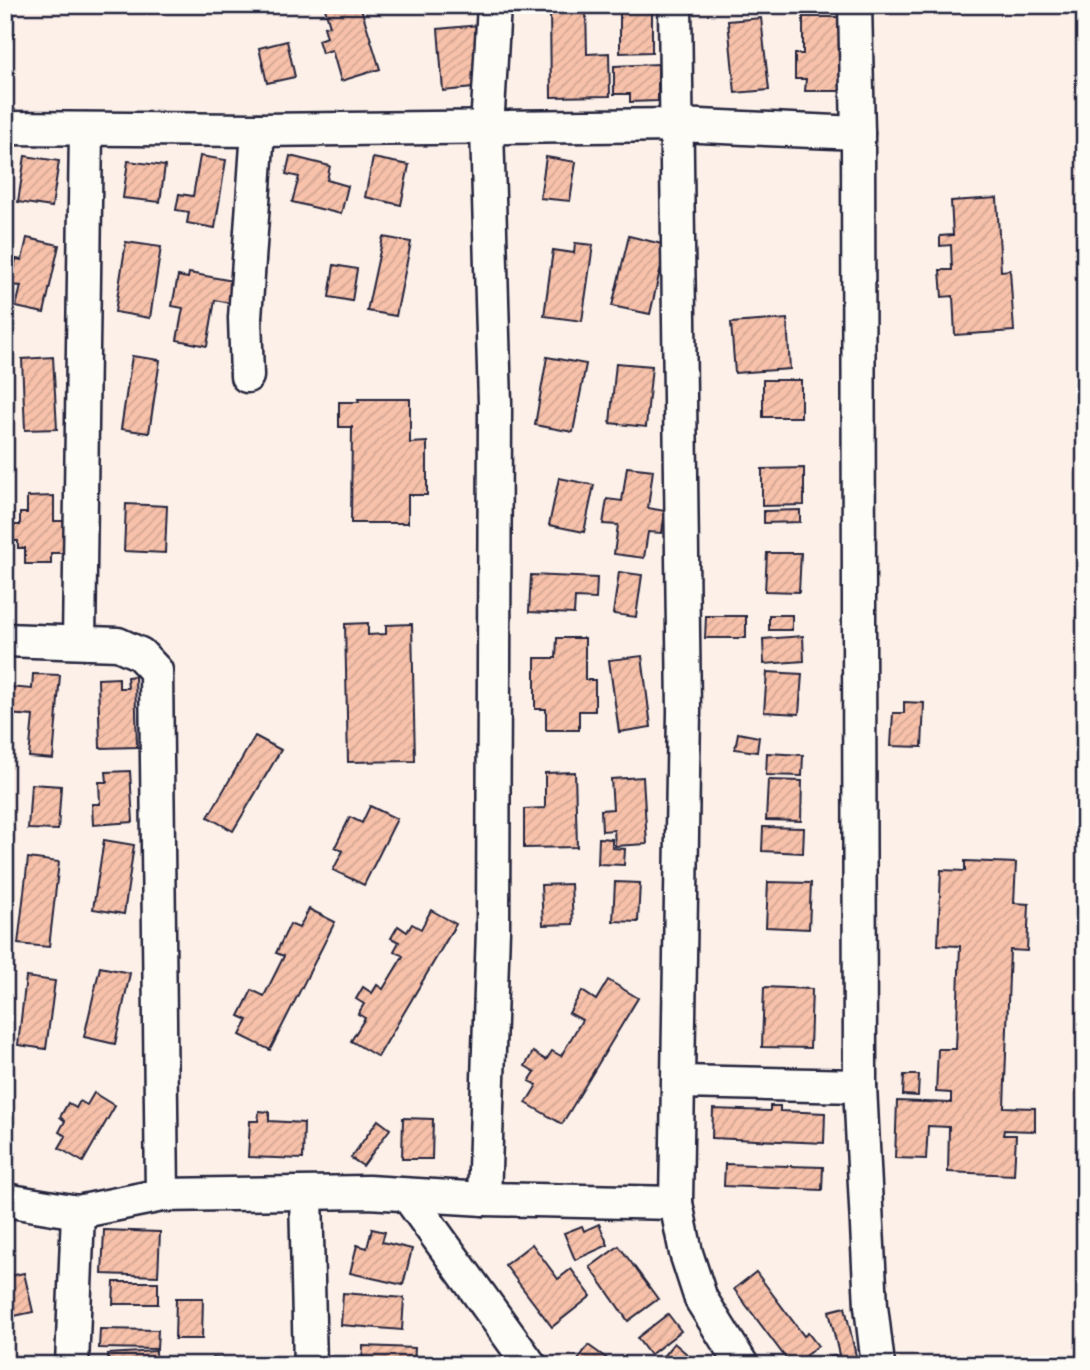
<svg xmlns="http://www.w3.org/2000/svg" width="1090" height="1370" font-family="Pangolin,sans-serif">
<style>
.building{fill:url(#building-hatch);stroke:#22223b;stroke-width:2}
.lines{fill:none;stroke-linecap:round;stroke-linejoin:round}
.minor-casing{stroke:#22223b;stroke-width:37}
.minor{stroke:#fdfcf7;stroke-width:32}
</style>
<defs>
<pattern id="building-hatch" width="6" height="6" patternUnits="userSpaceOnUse" patternTransform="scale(1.75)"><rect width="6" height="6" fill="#f7c1aa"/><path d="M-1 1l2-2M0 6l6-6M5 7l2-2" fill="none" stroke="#d3a693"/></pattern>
</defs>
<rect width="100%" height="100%" fill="#fcf0e8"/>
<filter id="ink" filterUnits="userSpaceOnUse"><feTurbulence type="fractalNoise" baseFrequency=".0143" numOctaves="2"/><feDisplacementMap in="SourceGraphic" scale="14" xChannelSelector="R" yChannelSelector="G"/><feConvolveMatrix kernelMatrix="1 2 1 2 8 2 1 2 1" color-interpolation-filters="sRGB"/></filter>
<g filter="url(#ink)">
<!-- building -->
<g class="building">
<path d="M324,5H360L380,69L341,81L332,50L322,53L318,40L327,37L324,27L330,26Z"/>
<path d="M586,7L587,54L609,53L610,96L551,97L550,8Z"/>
<path d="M652,7V52L620,53V8Z"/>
<path d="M803,17H841L840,91H805L806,79H795V54H803Z"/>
<path d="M761,18L769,90L735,93L728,21Z"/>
<path d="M479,25L484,87L443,91L438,29Z"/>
<path d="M287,41L295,77L267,83L259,48Z"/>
<path d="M658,64V101L630,102V94H614V66Z"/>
<path d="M25,156L59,161L52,207L18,202Z"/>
<path d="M200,156L226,160L215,228L187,223L189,212L176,210L179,194L193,196Z"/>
<path d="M290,156L330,166L327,180L348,186L341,214L292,202L299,177L286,174Z"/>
<path d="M546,157L576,162L570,201L540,198Z"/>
<path d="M373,158L409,165L401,205L365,197Z"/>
<path d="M128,161L165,166L160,202L123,198Z"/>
<path d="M997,198L1001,271L1010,270L1014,331L955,335L953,296L942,297L940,270H952L951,245L940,246V236L953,235L951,201Z"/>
<path d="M629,236L666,245L650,314L612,306Z"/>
<path d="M383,237L411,242L396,316L367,311Z"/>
<path d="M27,238L59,245L44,313L16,307L21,286L11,285L16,259L22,260Z"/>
<path d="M126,242L161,247L150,318L115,312Z"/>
<path d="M575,243L593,245L582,321L544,316L553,250L574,253Z"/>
<path d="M334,265L357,269L352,301L329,297Z"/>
<path d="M189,273L239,282L235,304L215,300L207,346L177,340L183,308L172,306L178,276L188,278Z"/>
<path d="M787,319L790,369L735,373L731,323Z"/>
<path d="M132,356L160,360L149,433L121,429Z"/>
<path d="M53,357L57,429L25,430L22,359Z"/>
<path d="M547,357L586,364L573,432L535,425Z"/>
<path d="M616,363L652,366L646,427L610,423Z"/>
<rect x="763" y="380" width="38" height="37"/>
<path d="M358,399H410V443L427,442V495H408V523H351L352,427H339V402H359Z"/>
<path d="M627,467L653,470L648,508L665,511L662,533L648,532L644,558L614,554L618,525L603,524L607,499L622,501Z"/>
<path d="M804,468V505L762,506V469Z"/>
<path d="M559,478L594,485L584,532L549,525Z"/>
<path d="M54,496V521H67L76,545H64V553H51V564H25V548H18V541H10L11,549H7L5,564V514H13V525H20V513H27V497Z"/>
<path d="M126,504L167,506L165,553L124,551Z"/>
<path d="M800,510V522L764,523V511Z"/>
<path d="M767,553H801L799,592L765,591Z"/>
<path d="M619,572L642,575L636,617L613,614Z"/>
<path d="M531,575L597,578L596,599L575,598L574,614L529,612Z"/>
<rect x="769" y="615" width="23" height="15"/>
<path d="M706,616H746V638H705Z"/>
<path d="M368,623V635L386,634V625L412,624L415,761L348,762L345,624Z"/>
<path d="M803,636L804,661L764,664L763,639Z"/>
<path d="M557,638H585V680H595V711H579V730H546V709H535V658H556Z"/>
<path d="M642,656L651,727L619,732L609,660Z"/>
<path d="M767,672L802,674L799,714L764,712Z"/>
<path d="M33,674L60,675L53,759L29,757L33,716L7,714L9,687L32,689Z"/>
<path d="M135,676L137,747L100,748L98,679L119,678V688H128L127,677Z"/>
<path d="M904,702L924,703L922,747L891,746L893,713H904Z"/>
<path d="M738,733L759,737L757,752L735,749Z"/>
<path d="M255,736L281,750L233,831L208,817Z"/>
<path d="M767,753L803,755L802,776L766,775Z"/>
<path d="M130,771L133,822L93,825L92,804H100L99,782H107L106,772Z"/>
<path d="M575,772L577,847L524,848V809L545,808V773Z"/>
<path d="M643,777L647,844L615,846L614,830L602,831L601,810L613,809L611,779Z"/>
<path d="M768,780L802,781L801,821L766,820Z"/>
<path d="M31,784L61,786L58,830L28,829Z"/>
<path d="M370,806L397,819L364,885L333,870L343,851L335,847L350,817L362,823Z"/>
<path d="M763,827L804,828L803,853L762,851Z"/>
<path d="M599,838L612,839V848L625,849L624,865L598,864Z"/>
<path d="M104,840L134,845L124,914L93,909Z"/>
<path d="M28,858L59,862L49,947L18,944Z"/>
<path d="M965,861L1016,863L1014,903L1029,904L1027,951L1010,950L1004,1107L1035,1108V1131L1004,1130L1003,1135H1016L1014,1175L948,1172L949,1127L928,1126L926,1159L895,1158L897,1101L951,1103V1093L936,1092L938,1049H956L960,946L938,945L941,870L965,871Z"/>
<path d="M615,882L640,883L638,922L613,921Z"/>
<path d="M768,882L811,883L809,929L766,927Z"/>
<path d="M571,884L573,924L543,925L541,885Z"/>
<path d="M309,909L335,922L270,1050L240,1035L248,1020L239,1016L252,990L264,996L284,956L276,953L290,924L299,928Z"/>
<path d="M431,910L456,924L378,1057L351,1041L365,1018L358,1014L364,1004L356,999L363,987L372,993L377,985L383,989L403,956L394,951L399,942L391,938L398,926L407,932L412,924L421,929Z"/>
<path d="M100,967L130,973L115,1044L84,1037Z"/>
<path d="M26,977L55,981L46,1049L18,1045Z"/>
<path d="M608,980L638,998L562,1124L526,1103L537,1085L529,1081L535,1072L525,1066L533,1052L546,1060L552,1051L561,1056L582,1020L569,1013L582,991L596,1000Z"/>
<path d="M764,987L812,989L810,1048L762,1047Z"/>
<path d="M904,1075H919L918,1096L903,1095Z"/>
<path d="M94,1093L115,1106L83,1162L59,1148L66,1136L59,1132L65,1121L60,1117L68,1103L76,1108L80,1101L87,1105Z"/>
<path d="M770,1106H780V1111L825,1113L824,1143L712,1138L713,1109L770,1111Z"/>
<path d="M259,1111L269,1112V1121L304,1123L303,1159L248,1157L250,1121H258Z"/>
<path d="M403,1118L433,1119L432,1159H402Z"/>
<path d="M378,1120L390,1129L363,1166L351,1158Z"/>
<path d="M725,1164L823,1167L822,1190L724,1186Z"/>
<path d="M599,1224L608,1245L575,1260L564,1233L582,1226L584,1231Z"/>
<path d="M372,1229L385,1232L382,1242L412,1249L403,1285L350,1273L357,1245L367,1248Z"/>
<path d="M104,1230L160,1232L158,1276L102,1274Z"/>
<path d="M532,1244L558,1279L571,1269L591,1296L552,1327L505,1265Z"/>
<path d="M619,1246L658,1299L628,1321L590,1267Z"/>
<path d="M756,1272L804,1336L808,1333L818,1346L793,1365H791L734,1289Z"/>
<path d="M24,1273L33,1312L5,1318V1277Z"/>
<path d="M114,1282H158V1304H113Z"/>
<path d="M343,1293L404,1298L402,1330L341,1325Z"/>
<path d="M176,1298H203L202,1339H175Z"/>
<path d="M845,1307L858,1365H821L819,1360L839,1355L829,1311Z"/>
<path d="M668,1314L681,1331L650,1355L637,1338Z"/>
<path d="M100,1329L158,1330L157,1349L99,1348Z"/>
<path d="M674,1343L700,1365H656Z"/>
<path d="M588,1345L616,1365H575Z"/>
<path d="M363,1346L415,1348L414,1365H362Z"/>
<path d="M156,1351V1365H109L108,1354Z"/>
<path d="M212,1358L275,1362V1365H212Z"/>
</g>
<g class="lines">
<!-- minor casing -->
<g class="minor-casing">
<g id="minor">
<path d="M675,5L684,711L676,1203L686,1253L701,1299L742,1365"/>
<path d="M855,5L858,133L860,1086L871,1306L878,1365"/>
<path d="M5,128L258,130L678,125L858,133"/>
<path d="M247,376L245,318L258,130"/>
<path d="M5,640L118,644L140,654L156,671L162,1195"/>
<path d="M79,642L86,129"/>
<path d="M679,1082L860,1086"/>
<path d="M306,1194L310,1365"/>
<path d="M408,1196L530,1365"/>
<path d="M484,1199L493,930L495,403L487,129L494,5"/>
<path d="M5,1200L78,1212L162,1195L368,1192L484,1199L676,1203"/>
<path d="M72,1365L78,1212"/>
</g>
</g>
<!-- minor -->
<use href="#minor" class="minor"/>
</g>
</g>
<!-- margin -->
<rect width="1090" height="1370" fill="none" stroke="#fdfcf7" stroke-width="28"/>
<rect x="14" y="14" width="1062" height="1342" fill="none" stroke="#22223b" stroke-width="2.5" filter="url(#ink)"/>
</svg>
